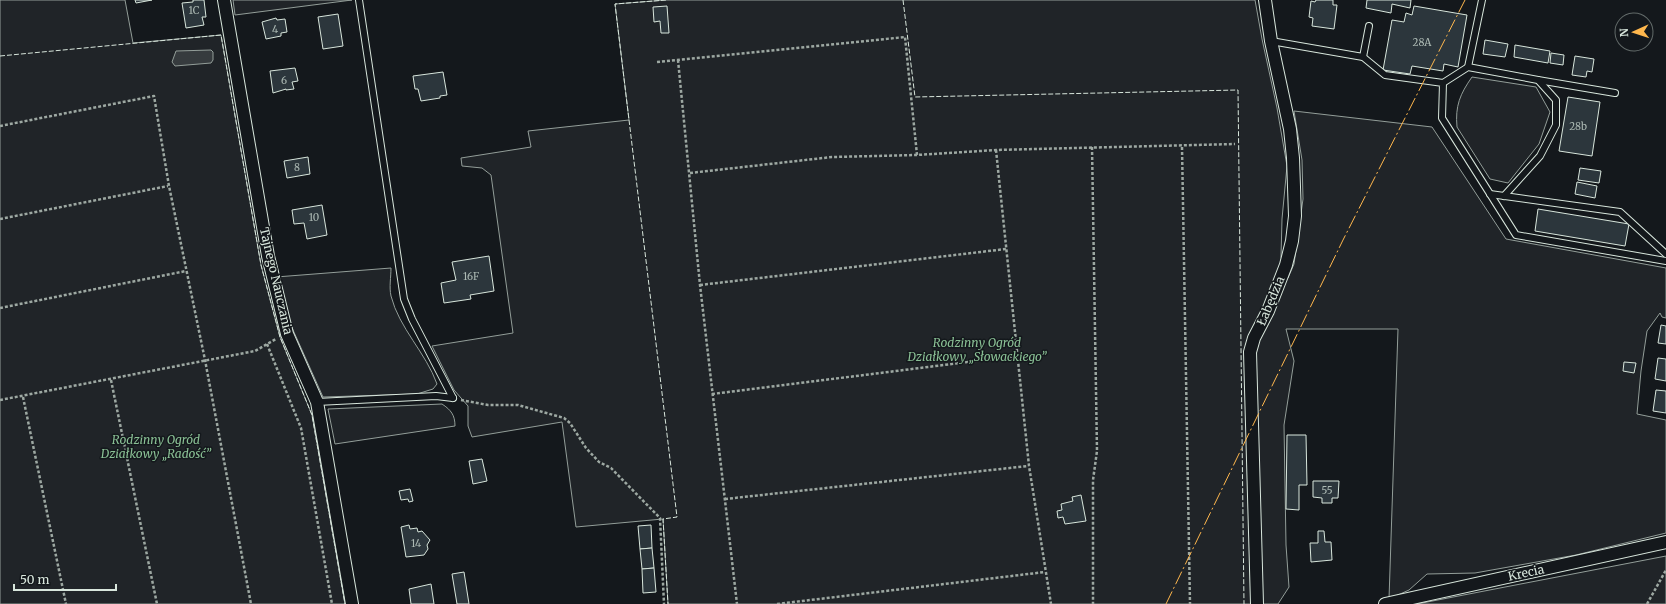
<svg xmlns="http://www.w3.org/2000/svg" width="1666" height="604" font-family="Merriweather,serif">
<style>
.green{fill:#202428;stroke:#939e99}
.water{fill:#363b3e;stroke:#939e99}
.building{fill:#2c363c;stroke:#d8e6dc}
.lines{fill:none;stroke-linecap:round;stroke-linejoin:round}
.lane-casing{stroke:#d8e6dc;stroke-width:8}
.street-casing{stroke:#d8e6dc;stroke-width:14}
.path{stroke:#9da8a2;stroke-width:2.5;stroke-dasharray:3 2;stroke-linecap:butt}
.lane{stroke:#14181c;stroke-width:6}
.street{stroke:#14181c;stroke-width:12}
.fence{stroke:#d8e6dc;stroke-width:1;stroke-dasharray:5 2;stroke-linecap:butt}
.power{stroke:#ffb74d;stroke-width:1;stroke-dasharray:14 3 2 3;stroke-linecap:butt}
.labels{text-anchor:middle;stroke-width:3;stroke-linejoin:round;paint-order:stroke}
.number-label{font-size:10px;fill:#adbab4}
.street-label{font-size:12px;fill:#d8e6dc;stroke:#14181c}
.park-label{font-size:12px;font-style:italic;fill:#8ac095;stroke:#14181c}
</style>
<rect width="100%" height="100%" fill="#14181c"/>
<!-- green -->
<g class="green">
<path d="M0,0H125L133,43L221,35L261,265L280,337L312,415L345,604H0Z"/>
<path d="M233,0H352L235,15Z"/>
<path d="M666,0H1255L1262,39L1277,108L1287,166L1282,219L1281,257L1288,278L1294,264L1303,199L1302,160L1294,111L1432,127L1506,239L1666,268V318L1662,317L1660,313L1647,331L1641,371L1637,414L1666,420V533L1576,555L1475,573L1427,574L1409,590L1389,599L1398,329H1286L1294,361L1284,425L1286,545L1289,587L1278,604H668L663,519L576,527L562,422L472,437L468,426V406L454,390L432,346L513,333L491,175L482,168L462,166L461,158L531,147L528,131L629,120L615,4Z"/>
<path d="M1472,77L1536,87L1550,112L1539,144L1508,183L1490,179L1457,127C1455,106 1460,94 1472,77Z"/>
<path d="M391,268C391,277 389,287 391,296C399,328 426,353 437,384L433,389L417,394L323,397L293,330L276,277Z"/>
<path d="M442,404C451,410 455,415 455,426L335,444L328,409Z"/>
<path d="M1666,556V604H1417Z"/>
</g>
<!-- water -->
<path class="water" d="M211,50L213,52V60L211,63L175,66L172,62L176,51Z"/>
<!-- building -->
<g class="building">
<path d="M135,0H152L136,3Z"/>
<path d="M193,0H204L206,17H202L204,25L186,28L182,3L193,2Z"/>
<path d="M1316,0H1333V5H1337L1334,29L1312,26L1313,18L1309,17L1311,1L1315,2Z"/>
<path d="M1367,0H1411L1410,8L1392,4L1391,13L1366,8Z"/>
<path d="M667,6L669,33H661L660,21L654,22L653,7Z"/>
<path d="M1414,6L1467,15L1458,67L1444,64L1443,71L1412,66L1410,74L1383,70L1392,20L1404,22L1406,13L1412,15Z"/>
<path d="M338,14L343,46L323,49L318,17Z"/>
<path d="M276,18L277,20L285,19L287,32L281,33V36L266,39L262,22Z"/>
<path d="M1485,40L1508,44L1505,57L1483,54Z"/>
<path d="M1515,45L1550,51L1548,63L1514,57Z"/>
<path d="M1551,53L1564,55L1563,65L1550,63Z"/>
<path d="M1575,56L1594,59L1592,72L1587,71L1586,77L1572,75Z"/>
<path d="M295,68L298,81L292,82L294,89L286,90V89L273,93L270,71Z"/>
<path d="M443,72L447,95L440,96V98L421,101L418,89H415L413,76Z"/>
<path d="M1568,97L1600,102L1592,156L1559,151Z"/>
<path d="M308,157L310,174L287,178L284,161Z"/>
<path d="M1580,168L1601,171L1599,183L1578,180Z"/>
<path d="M1577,182L1597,186L1595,198L1575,194Z"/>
<path d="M322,205L327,235L307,239L304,223L294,224L292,210Z"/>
<path d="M1538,209L1629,224L1625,246L1535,231Z"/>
<path d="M489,256L494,291L470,295L471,299L444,303L441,283L456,280L452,262Z"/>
<path d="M1661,325L1666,326V344L1658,343Z"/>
<path d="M1658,358L1666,359V381L1655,379Z"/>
<path d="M1624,362L1636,363L1634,373L1623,371Z"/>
<path d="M1656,390L1666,391V413L1653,411Z"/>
<path d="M1287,435H1306L1307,485H1299V510L1286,509Z"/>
<path d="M482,459L487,481L473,484L469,461Z"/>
<path d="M1313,481H1339L1338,498H1332V503H1322V498L1313,497Z"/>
<path d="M410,489L413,501L409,502L408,499L401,500L399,491Z"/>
<path d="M1081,495L1086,521L1065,524L1063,517L1058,518L1057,511L1062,510L1061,504L1073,501L1072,497Z"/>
<path d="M409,525L410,529L417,528L418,532L422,531L430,540L427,545L428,549L424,555L406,557L401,527Z"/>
<path d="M651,525L652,548L640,549L638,526Z"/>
<path d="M1318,531H1324L1325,542H1331L1332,560L1311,562L1310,543H1318Z"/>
<path d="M652,548L654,568L642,569L640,549Z"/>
<path d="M654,568L656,592L643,593L642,569Z"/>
<path d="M464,572L469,604H457L452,574Z"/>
<path d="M431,584L434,604H411L409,589Z"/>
</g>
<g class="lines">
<!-- lane casing -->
<g class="lane-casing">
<g id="lane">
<path d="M359,0L404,299L412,319L453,398"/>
<path d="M1271,41L1363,57L1369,26"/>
<path d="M1363,57L1385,75L1443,83L1442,118L1516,235L1666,261"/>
<path d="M1468,67L1482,0"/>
<path d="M1538,80L1615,93"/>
<path d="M1443,83L1468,67L1538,80L1556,100V125L1540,156L1504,196"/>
<path d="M1490,194L1620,212L1666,254"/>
<path d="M317,402L436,396L453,398"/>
</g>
</g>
<!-- street casing -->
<g class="street-casing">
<g id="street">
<path d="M224,0L268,256L287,334L317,402L352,604"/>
<path d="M1257,604L1250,352L1254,338L1268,311L1286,265L1292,241L1295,216L1293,158L1290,129L1271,41L1265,0"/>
<path d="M1385,604L1666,542"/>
</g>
</g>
<!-- path -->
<g class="path">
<path d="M678,60L700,285L737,604"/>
<path d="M657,62L905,37L917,155"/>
<path d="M0,126L154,96L169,186L205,360L251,604"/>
<path d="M1092,147L1097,451L1093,480V604"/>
<path d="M1182,147L1190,604"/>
<path d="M996,150L1029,466L1051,604"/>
<path d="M690,173L832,157L917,155L996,150L1235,144"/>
<path d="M0,219L168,186"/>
<path d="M700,285L1006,249"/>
<path d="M0,308L186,271"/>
<path d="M267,344L301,428L332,604"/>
<path d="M111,380L157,604"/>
<path d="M712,394L1016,356"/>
<path d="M23,397L66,604"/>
<path d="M0,400L255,351L276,339"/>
<path d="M461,400L488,405H518L564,418L570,423L586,448L599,462L611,468L660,518L664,604"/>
<path d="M725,499L1028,466"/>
<path d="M777,604L1045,572"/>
<path d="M1647,604L1666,570"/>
</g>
<!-- lane -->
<use href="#lane" class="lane"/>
<!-- street -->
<use href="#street" class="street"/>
<!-- fence -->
<g class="fence">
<path d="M666,0L615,4L677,517L663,519L668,604"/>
<path d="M903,0L915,97L1238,90L1244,604"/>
<path d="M0,56L221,35L261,265L280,337L312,415L345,604"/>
</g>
<!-- power -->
<path class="power" d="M1166,604L1343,240L1465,0"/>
</g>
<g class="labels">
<!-- number labels -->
<g class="number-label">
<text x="194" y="14">1C</text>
<text x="275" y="33">4</text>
<text x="1422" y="46">28A</text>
<text x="284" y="84">6</text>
<text x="1578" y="130">28b</text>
<text x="297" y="171">8</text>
<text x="314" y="221">10</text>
<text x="471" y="280">16F</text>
<text x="1327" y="494">55</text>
<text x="416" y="547">14</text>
</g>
<!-- street labels -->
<g class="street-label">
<text transform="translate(276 281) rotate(77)" y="4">Tajnego Nauczania</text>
<text transform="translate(1271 301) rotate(-67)" y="4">Łabędzia</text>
<text transform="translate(1526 573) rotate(-12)" y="4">Krecia</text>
</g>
<!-- park labels -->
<g class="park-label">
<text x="977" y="347">Rodzinny Ogród<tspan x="977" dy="14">Działkowy „Słowackiego”</tspan></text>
<text x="156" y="444">Rodzinny Ogród<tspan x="156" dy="14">Działkowy „Radość”</tspan></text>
</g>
</g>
<!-- north arrow -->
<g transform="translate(1634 32) rotate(267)"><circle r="19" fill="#14181c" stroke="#626a69"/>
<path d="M0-3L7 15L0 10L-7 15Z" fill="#ffb74d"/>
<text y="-6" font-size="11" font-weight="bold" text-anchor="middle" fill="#d8e6dc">N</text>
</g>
<!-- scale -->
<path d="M14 584v6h102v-6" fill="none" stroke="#d8e6dc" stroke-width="2"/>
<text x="20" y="584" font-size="12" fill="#d8e6dc" stroke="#14181c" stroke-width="3" paint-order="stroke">50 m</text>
</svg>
